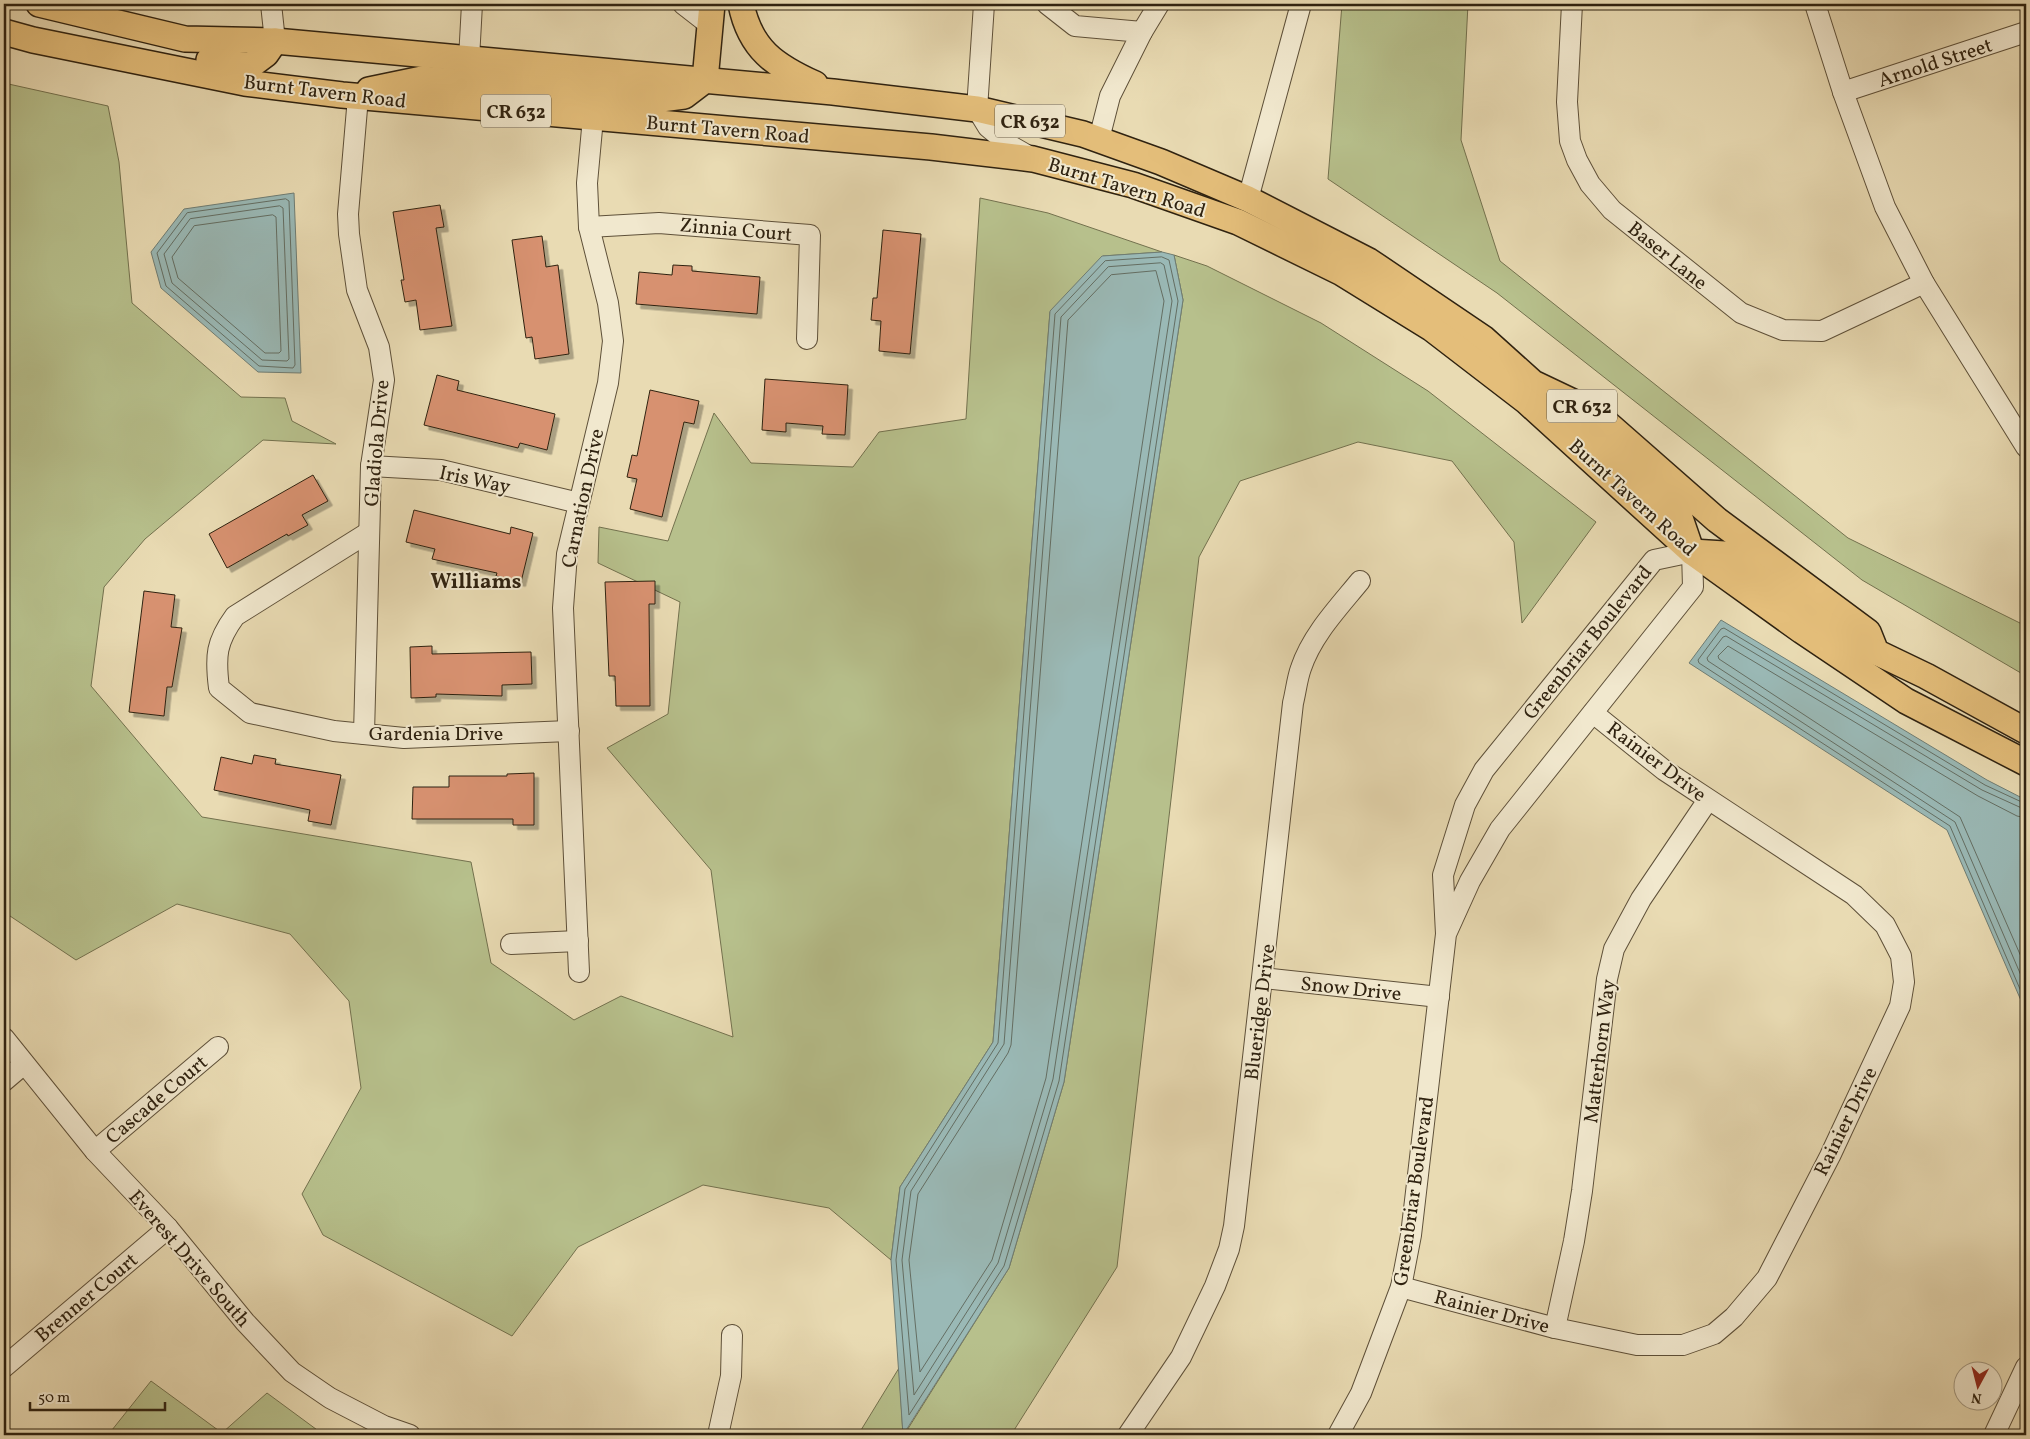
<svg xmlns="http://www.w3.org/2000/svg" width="2030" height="1439" font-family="Vollkorn,serif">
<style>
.green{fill:#b7c08c;stroke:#73714e}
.water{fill:#9ab9b6;stroke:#6f7d74}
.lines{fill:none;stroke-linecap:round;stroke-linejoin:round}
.shore{stroke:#646e63;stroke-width:1}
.building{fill:#d79170;stroke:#2f2210;filter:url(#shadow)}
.minor-casing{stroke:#5e5039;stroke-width:22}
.major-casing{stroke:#2f2210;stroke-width:28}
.minor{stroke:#f1e8ce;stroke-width:20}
.major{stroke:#e4be7a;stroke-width:25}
.labels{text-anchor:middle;stroke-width:4;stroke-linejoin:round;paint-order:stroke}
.shield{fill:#f1e8ce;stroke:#695d49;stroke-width:1}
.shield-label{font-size:19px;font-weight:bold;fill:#2f2210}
.street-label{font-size:20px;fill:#2f2210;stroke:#f1e8ce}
.neighbourhood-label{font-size:21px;font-weight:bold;fill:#2f2210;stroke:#f1e8ce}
</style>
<defs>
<filter id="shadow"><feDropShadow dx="4.5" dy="4.5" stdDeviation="0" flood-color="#0004"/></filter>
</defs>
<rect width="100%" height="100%" fill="#e9dbb3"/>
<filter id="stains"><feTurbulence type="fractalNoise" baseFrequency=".004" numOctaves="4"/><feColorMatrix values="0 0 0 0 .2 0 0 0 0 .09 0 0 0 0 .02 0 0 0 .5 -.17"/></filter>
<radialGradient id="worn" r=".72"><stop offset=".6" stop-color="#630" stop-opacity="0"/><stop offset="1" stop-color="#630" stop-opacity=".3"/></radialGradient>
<!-- green -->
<g class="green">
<path d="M1342,4H1468L1461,140L1500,261L1848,538L2026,626V676L1862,580L1497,293L1328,179Z"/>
<path d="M4,83L108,106L119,162L132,303L241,397L285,398L292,421L336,444L263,440L145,539L104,587L91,686L202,817L471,862L491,963L574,1020L621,996L733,1037L711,870L607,748L668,714L680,602L598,563L599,527L668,541L714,413L751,463L853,467L879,432L966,419L980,198L1048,213L1162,252L1103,256L1050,312L993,1042L900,1187L891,1260L829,1208L703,1185L578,1247L512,1336L323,1235L302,1194L361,1088L349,1001L290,934L177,904L76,960L4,912Z"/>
<path d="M1174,255L1207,266L1321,323L1428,391L1596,522L1522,623L1514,542L1452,461L1358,442L1240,481L1199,557L1117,1267L1011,1435H904L1009,1268L1064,1082L1183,300Z"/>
<path d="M899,1368L903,1435H858Z"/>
<path d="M151,1381L222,1433L267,1393L324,1435H108Z"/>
</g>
<!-- water -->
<g class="water">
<path d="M294,193L301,373L258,372L161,288L151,252L184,209Z"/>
<path d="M1162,252L1174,255L1183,300L1064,1082L1009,1268L903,1435L891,1260L900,1187L993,1042L1050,311L1102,256Z"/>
<path d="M1721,620L1987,780L2026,800V1012L1947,830L1689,663Z"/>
</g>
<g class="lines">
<!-- shore -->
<g class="shore">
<path d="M286,199L289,201L295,365L293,368L259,366L166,286L157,253L187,213Z"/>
<path d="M280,206L283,208L289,359L287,361L262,360L172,283L164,254L190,219Z"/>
<path d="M273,215L276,217L281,351L279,353H265L178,278L172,257L194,226Z"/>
<path d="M1162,257L1169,260L1178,301L1059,1081L1004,1266L909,1415L896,1260L905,1189L998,1043L1055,314L1105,261Z"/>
<path d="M1161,263L1164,265L1172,301L1053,1079L998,1263L914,1395L902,1260L911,1191L1004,1044L1061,317L1108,267Z"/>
<path d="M1156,271L1164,301L1046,1078L992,1260L920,1372L909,1260L918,1194L1008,1053L1011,1045L1068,320L1111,275Z"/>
<path d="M2026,804L1985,785L1724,628L1721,629L1698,660L1699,663L1950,826L2026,1003"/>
<path d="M2026,810L1982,790L1726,636L1723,637L1707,658L1708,661L1955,822L2026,987"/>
<path d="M2026,818L2017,816L1978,796L1728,646L1718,656L1719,659L1960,817L2026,968"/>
</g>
</g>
<!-- building -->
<g class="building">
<path d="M440,205L444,227L436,228L452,326L420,330L416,300L405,302L401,280H404L393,212Z"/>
<path d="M883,230L921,234L910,354L879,351L881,321L871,320L873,298H877Z"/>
<path d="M542,236L546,267L558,265L569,354L535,359L532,337L526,338L512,240Z"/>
<path d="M673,265L692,266V271L760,277L757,314L636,304L639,272L672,275Z"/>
<path d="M437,375L459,381L457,390L555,414L547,450L520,443L518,448L424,425Z"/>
<path d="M765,379L848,385L845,435L822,434L823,426L786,423V432L762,430Z"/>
<path d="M650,390L699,401L694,424L684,422L662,517L630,509L637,479L627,477L632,455L637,456Z"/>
<path d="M313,475L328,501L302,515L308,525L288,536L287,534L227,568L209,534Z"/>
<path d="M414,510L510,534L511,527L533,533L521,582L496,576L497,573L432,559L435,549L406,542Z"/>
<path d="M655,581V604H649L650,706H616L615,676H609L605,582Z"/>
<path d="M144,591L175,595L171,627L182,628L172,687H167L164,716L129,712Z"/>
<path d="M432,646V654L531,652L532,684L502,685V696L436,694V697L411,698L410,647Z"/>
<path d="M254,755L276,759L275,764L341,775L331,825L308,821L310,810L214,790L221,757L252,764Z"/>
<path d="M534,773V825H513V819H412L413,787H449V776H507V774Z"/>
</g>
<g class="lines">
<!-- minor casing -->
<g class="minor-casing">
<g id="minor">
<path d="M271,4L275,41"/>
<path d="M683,4L710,25"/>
<path d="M984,4L977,109L988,127L1011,146L1032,158"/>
<path d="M1047,4L1075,26L1142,32L1110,96L1099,139"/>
<path d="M1572,4L1567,102L1570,141L1577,160L1590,184L1612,210L1741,313L1783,330L1822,331L1924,283"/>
<path d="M1815,4L1843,92L1885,207L1924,283L2026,447"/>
<path d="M1142,32L1159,4"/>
<path d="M469,59L472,4"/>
<path d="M1843,92L2026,32"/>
<path d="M358,97L348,214L349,234L357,290L379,347L384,380L371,466L364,734"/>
<path d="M1248,199L1301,4"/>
<path d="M589,227L659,223L810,235L807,339"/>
<path d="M371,466L441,470L579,503"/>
<path d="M369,532L235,616C216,642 215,656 219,688L250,713L334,731L404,738L569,731"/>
<path d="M511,944L578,941"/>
<path d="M579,972L563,608L567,554L608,383L613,341L608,303L589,227L587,183L593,118"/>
<path d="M1263,978L1439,997"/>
<path d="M4,1038L95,1151L168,1228L245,1322L292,1372L330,1398L384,1426L410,1435"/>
<path d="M4,1081L24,1064"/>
<path d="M95,1151L218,1047"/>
<path d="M1401,1287L1555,1328L1637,1345H1683L1714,1334L1734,1317L1767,1278L1830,1156L1900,1006L1904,982L1901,956L1885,925L1854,895L1664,770L1593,713"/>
<path d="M1555,1328L1574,1241L1582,1191L1607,979L1614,949L1641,899L1708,800"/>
<path d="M4,1367L168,1228"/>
<path d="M718,1435L731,1376L732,1335"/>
<path d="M1128,1435L1181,1357L1215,1286L1229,1249L1234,1226L1293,703C1296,691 1297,679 1301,668C1312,635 1338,608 1360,581"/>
<path d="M1338,1435L1361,1393L1401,1287L1411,1235L1446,934L1443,875L1465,805L1484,770L1654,560L1692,552L1693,587L1500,829L1470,881L1446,934"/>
<path d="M1994,1435L2026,1367"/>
</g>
</g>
<!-- major casing -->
<g class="major-casing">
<g id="major">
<path d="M39,4L185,39L275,41L833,92L977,109L1083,134L1161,162L1248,199L1369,261L1483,338L1533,383L1594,412L1717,520L1868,632L1876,652L1926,676L2026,731"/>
<path d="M741,4C750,49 775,66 815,84"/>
<path d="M4,32L33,40L245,83L342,95L931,147L1033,159L1133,185L1238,222L1342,273L1431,328L1526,401L1692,552L1802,631L1906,701L2026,763"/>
<path d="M209,60L250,66L266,54L275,41"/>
<path d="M369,90L422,79L661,99L684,96L705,80L712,4"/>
<path d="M1557,404L1649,482L1677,509L1691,550"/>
<path d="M1692,552L1724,554L1857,646L1876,652"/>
</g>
</g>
<!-- minor -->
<use href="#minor" class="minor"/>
<!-- major -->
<use href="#major" class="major"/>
</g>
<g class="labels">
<!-- shield labels -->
<g class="shield">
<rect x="481" y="94.5" width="70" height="33" rx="4"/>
<rect x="995" y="104.5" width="70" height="33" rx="4"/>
<rect x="1547" y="389.5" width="70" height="33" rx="4"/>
</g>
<g class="shield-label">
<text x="516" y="118">CR 632</text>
<text x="1030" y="128">CR 632</text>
<text x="1582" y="413">CR 632</text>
</g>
<!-- street labels -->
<g class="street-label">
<text transform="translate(1935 62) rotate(-18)" y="7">Arnold Street</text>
<text transform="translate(325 91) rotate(7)" y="7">Burnt Tavern Road</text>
<text transform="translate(728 129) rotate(5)" y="7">Burnt Tavern Road</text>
<text transform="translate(1127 187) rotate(17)" y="7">Burnt Tavern Road</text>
<text transform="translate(736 229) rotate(5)" y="7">Zinnia Court</text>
<text transform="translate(1668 255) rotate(39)" y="7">Baser Lane</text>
<text transform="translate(376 443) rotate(-85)" y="7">Gladiola Drive</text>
<text transform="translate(475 479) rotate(12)" y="7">Iris Way</text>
<text transform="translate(1633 497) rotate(42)" y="7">Burnt Tavern Road</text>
<text transform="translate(582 498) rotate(-78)" y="7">Carnation Drive</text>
<text transform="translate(1587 642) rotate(-51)" y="7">Greenbriar Boulevard</text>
<text x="436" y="740">Gardenia Drive</text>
<text transform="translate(1657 761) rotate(37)" y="7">Rainier Drive</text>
<text transform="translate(1351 988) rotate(6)" y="7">Snow Drive</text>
<text transform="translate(1259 1012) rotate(-83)" y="7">Blueridge Drive</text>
<text transform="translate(1599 1051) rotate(-83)" y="7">Matterhorn Way</text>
<text transform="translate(156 1099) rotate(-40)" y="7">Cascade Court</text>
<text transform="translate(1845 1121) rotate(-64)" y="7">Rainier Drive</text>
<text transform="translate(1413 1191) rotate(-82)" y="7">Greenbriar Boulevard</text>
<text transform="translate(190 1258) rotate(49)" y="7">Everest Drive South</text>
<text transform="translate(86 1297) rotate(-40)" y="7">Brenner Court</text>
<text transform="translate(1492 1311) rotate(15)" y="7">Rainier Drive</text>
</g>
<!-- neighbourhood labels -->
<g class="neighbourhood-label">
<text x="476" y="588">Williams</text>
</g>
</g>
<!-- margin -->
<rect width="2030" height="1439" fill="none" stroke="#e9dbb3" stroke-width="20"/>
<rect x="5" y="5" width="2020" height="1429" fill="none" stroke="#2f2210" stroke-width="2.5"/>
<rect x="10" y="10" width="2010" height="1419" fill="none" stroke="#2f2210"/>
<!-- north arrow -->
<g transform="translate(1978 1386) rotate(187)"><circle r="24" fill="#f1e8ce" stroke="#a39982"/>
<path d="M0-4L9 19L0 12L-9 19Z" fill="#8f2418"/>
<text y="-8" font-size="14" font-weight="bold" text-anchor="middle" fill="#2f2210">N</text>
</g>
<!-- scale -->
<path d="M30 1402v8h135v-8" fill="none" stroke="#2f2210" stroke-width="2.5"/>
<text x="38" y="1402" font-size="15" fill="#2f2210" stroke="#f1e8ce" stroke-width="4" paint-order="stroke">50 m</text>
<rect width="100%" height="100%" filter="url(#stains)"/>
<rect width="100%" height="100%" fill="url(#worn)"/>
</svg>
